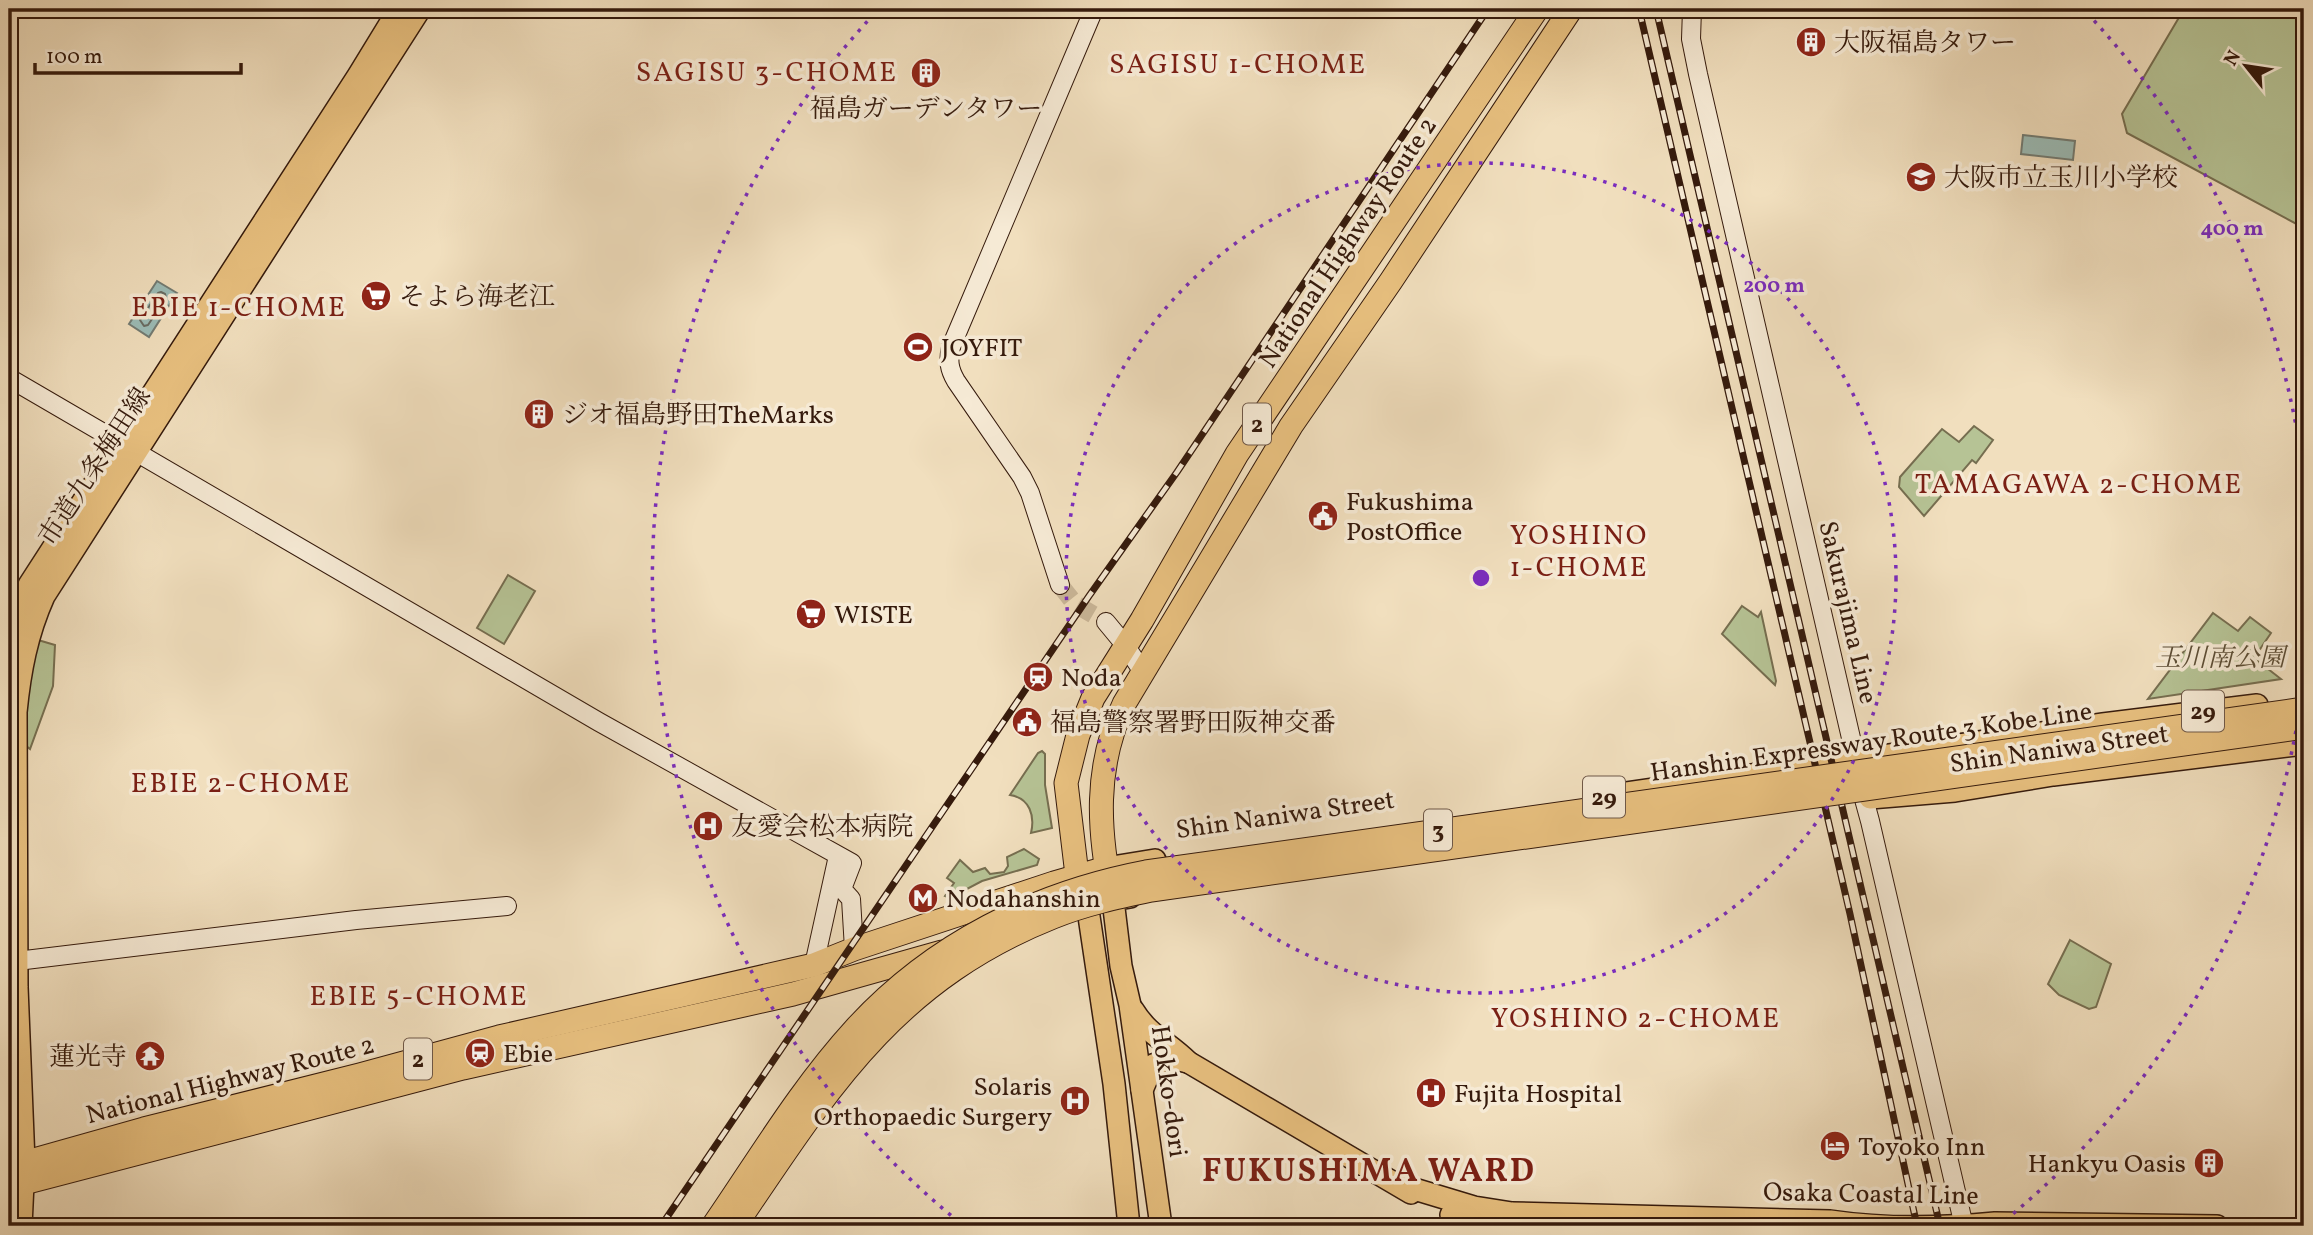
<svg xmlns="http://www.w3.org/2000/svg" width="2313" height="1235" font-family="Vollkorn,'Noto Serif JP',serif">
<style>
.green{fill:#b6c395;stroke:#766e50;stroke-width:2}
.water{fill:#9bbcb7;stroke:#727b73;stroke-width:2}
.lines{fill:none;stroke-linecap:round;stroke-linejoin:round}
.shore{stroke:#686b62;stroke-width:2}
.secondary-tunnel{stroke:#cbb89a;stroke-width:18;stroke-dasharray:18 9;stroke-linecap:butt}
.secondary-casing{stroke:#351a0c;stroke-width:20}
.primary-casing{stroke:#351a0c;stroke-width:24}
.highway-casing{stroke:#351a0c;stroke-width:25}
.secondary{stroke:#f6ead5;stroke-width:18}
.primary{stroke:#e8c07f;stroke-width:21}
.highway{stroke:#e8c07f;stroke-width:23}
.rail-casing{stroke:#351a0c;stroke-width:7}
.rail{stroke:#f6ead5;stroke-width:4.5;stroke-dasharray:13;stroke-linecap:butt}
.highway-bridge-casing{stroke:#351a0c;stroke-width:25;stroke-linecap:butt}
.highway-bridge{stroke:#e8c07f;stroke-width:23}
.ring{fill:none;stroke:#7b2cbf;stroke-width:3.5;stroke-dasharray:3.5 7}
.labels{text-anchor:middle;stroke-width:7;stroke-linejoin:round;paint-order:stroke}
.shield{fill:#f6ead5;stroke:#6f5848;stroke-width:2}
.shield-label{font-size:24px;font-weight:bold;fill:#351a0c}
.poi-label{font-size:26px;fill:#351a0c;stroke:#f6ead5;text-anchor:start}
.street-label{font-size:26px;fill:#351a0c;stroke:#f6ead5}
.park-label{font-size:26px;font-style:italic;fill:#5c4d35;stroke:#f6ead5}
.neighbourhood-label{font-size:28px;letter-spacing:2px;fill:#7a1f14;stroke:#f6ead5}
.district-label{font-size:33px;font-weight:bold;letter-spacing:2px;fill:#7a1f14;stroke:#f6ead5}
.centre{fill:#7b2cbf;stroke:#f6ead5;stroke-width:3.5}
.ring-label{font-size:21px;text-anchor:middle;font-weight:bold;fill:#7b2cbf;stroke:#f6ead5;stroke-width:7;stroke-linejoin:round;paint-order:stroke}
</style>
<rect width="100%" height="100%" fill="#f1dfbe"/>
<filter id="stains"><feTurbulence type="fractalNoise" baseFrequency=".00286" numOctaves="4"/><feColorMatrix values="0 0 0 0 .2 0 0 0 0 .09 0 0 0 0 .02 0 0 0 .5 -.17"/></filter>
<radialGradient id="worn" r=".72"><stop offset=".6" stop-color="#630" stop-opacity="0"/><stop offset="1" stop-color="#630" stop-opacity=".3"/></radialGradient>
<!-- green -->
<g class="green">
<path d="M2184,9H2304V228L2127,133L2122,114Z"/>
<path d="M1974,426L1993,440L1976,463L1972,460L1924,516L1899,487L1900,477L1942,429L1959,442Z"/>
<path d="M508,575L535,591L504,644L477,628Z"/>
<path d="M1742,606L1758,617L1761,612L1776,681L1775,685L1722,634Z"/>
<path d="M2213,613L2238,631L2250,617L2271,633L2254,658L2281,679L2148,699Z"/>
<path d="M38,640L55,645L53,686L30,749L25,745L23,737L28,674Z"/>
<path d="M1042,751L1045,754V785L1052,828L1031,833C1035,816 1030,798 1010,795L1038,753Z"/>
<path d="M1024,849L1039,859L1037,865L982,881L950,898L945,896L954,883L947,878L960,860L973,872L985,868L990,874L1004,872L1008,866L1007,857Z"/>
<path d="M2070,940L2111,964L2096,1007L2089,1009L2059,995L2048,984Z"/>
</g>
<!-- water -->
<g class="water">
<path d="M2023,135L2075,141L2073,160L2021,154Z"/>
<path d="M157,281L177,293L149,337L129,324Z"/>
</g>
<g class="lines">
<!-- shore -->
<path class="shore" d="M161,292L165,294L166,298L148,325L144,326L140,320L158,293Z"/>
<!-- secondary-tunnel -->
<path class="secondary-tunnel" d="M1060,585L1075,604L1106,622"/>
<!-- secondary casing -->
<g class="secondary-casing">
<g id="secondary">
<path d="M1692,9L1691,39L1698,74L1851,738L1853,759L1870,821L1964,1226"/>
<path d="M9,378L599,722L852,863L842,889L851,899L854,949"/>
<path d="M1060,585L1030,493L1022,477L956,381C949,369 948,361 951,347L1094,9"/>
<path d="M1106,622L1125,645L1143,672"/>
<path d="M17,961L356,920L507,906"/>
<path d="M814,965L838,856"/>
</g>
</g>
<!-- primary casing -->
<g class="primary-casing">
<g id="primary">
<path d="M9,636L29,585L358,76L399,9"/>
<path d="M1613,795L2103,724L2257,705"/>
<path d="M1870,798L1955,791L2053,775L2304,744"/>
<path d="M1106,868L1155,860"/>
<path d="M1130,897L1113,900L1121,966L1130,1005L1161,1226"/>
<path d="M1087,903L1114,1084L1129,1226"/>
<path d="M1133,1010C1148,1035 1168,1042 1188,1062L1411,1193"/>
<path d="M1142,1090L1153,1065L1171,1058L1188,1062"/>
<path d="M1401,1185L1474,1207L1512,1213L1830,1221C1884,1229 1941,1228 1995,1223L2217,1226"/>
<path d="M1451,1215L1496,1226"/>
<path d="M21,1226L24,1162L17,987L16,712C20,671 27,634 44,596L420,9"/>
</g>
</g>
<!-- highway casing -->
<g class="highway-casing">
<g id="highway">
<path d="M1081,887L1077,875L1066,783L1078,735L1093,698L1142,620L1237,454L1537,9"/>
<path d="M1112,898C1098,831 1094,767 1124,704L1291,426L1391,281L1571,9"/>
<path d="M9,1167L144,1129L360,1075L499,1037L814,965L854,949L1054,883L1106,868"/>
<path d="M9,1187L463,1068L793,994L942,952"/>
</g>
</g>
<!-- secondary -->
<use href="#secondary" class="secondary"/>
<!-- primary -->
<use href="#primary" class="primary"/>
<!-- highway -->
<use href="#highway" class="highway"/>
<!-- rail casing -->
<g class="rail-casing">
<g id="rail">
<path d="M1639,9L1850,914L1917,1226"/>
<path d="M1656,9L1940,1226"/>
<path d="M661,1226L1089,596L1177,472L1488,9"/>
</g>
</g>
<!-- rail -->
<use href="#rail" class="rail"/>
<!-- highway-bridge casing -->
<g class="highway-bridge-casing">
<g id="highway-bridge">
<path d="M713,1226C759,1159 801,1088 856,1028C933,944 1036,893 1146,872L2304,709"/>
<path d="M735,1226C827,1090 893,981 1053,917C1085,904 1118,897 1151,890L2304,727"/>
</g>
</g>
<!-- highway-bridge -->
<use href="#highway-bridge" class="highway-bridge"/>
</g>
<!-- distance rings -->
<g class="ring">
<circle cx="1481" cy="578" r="415"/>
<path d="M2304 679A829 829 0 0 1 2003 1222M959 1222A829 829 0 0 1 875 13M2087 13A829 829 0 0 1 2304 477"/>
</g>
<!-- icons -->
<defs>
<g id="building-disc" transform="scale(1.575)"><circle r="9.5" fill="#8f2418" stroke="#f6ead5"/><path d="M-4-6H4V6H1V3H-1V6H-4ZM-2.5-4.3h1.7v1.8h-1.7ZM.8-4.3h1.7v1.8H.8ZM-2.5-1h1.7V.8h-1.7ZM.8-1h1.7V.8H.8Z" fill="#fff"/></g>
<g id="school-disc" transform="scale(1.575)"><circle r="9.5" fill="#8f2418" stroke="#f6ead5"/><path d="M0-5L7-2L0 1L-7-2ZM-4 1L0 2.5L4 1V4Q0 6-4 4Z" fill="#fff"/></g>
<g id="supermarket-disc" transform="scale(1.575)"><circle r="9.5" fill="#8f2418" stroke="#f6ead5"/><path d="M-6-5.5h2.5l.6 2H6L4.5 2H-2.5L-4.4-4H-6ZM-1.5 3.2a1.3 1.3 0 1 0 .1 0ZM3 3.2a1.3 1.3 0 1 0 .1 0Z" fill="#fff"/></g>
<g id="stadium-disc" transform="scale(1.575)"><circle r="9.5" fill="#8f2418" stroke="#f6ead5"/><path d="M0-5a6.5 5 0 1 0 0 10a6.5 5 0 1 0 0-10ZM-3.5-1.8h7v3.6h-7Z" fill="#fff"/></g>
<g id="civic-disc" transform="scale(1.575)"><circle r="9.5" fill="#8f2418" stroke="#f6ead5"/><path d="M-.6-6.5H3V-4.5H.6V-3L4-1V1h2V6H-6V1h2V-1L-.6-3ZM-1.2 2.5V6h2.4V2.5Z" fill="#fff"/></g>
<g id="station-disc" transform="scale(1.575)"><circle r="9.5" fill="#8f2418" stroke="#f6ead5"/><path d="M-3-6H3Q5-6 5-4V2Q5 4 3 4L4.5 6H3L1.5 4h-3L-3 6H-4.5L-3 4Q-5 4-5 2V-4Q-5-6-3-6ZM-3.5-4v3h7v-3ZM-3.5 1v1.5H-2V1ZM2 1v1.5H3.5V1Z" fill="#fff"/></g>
<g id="hospital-disc" transform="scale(1.575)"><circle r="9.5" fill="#8f2418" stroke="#f6ead5"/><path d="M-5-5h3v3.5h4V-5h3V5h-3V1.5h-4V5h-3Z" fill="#fff"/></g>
<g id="metro-disc" transform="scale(1.575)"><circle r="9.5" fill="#8f2418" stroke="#f6ead5"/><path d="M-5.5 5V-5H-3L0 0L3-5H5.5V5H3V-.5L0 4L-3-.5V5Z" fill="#fff"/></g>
<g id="temple-disc" transform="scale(1.575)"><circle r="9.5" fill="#8f2418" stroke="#f6ead5"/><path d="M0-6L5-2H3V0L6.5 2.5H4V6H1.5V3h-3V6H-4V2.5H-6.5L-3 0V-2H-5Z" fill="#fff"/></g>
<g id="hotel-disc" transform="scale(1.575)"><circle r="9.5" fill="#8f2418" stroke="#f6ead5"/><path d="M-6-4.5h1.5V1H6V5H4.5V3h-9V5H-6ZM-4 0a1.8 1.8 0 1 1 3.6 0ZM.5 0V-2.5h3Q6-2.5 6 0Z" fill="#fff"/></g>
</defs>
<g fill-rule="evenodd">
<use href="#building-disc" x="1811" y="42"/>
<use href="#building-disc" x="926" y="73"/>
<use href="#school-disc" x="1921" y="177"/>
<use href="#supermarket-disc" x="376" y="296"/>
<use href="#stadium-disc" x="918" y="347"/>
<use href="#building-disc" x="539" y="414"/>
<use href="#civic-disc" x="1323" y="516"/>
<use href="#supermarket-disc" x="811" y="614"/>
<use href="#station-disc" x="1038" y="677"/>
<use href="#civic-disc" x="1027" y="722"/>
<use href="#hospital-disc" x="708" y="826"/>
<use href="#metro-disc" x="923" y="898"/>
<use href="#station-disc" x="480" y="1053"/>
<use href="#temple-disc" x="150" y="1056"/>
<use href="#hospital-disc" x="1431" y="1093"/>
<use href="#hospital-disc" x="1075" y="1101"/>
<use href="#hotel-disc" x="1835" y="1146"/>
<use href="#building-disc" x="2209" y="1163"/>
</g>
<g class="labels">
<!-- shield labels -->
<g class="shield">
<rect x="1243" y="403.5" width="28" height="41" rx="5"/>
<rect x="2182" y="690.5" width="42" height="41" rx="5"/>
<rect x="1583" y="776.5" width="42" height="41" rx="5"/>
<rect x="1424" y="809.5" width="28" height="41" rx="5"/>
<rect x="404" y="1038.5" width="28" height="41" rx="5"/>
</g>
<g class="shield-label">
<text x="1257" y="432">2</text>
<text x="2203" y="719">29</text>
<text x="1604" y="805">29</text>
<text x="1438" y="838">3</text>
<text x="418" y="1067">2</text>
</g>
<!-- poi labels -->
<g class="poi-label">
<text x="1834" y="51">大阪福島タワー</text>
<text x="926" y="117" text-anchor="middle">福島ガーデンタワー</text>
<text x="1944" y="186">大阪市立玉川小学校</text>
<text x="399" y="305">そよら海老江</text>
<text x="941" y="356">JOYFIT</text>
<text x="562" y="423">ジオ福島野田TheMarks</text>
<text x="1346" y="510">Fukushima<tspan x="1346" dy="30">PostOffice</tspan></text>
<text x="834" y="623">WISTE</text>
<text x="1061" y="686">Noda</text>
<text x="1050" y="731">福島警察署野田阪神交番</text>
<text x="731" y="835">友愛会松本病院</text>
<text x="946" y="907">Nodahanshin</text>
<text x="503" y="1062">Ebie</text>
<text x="127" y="1065" text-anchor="end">蓮光寺</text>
<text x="1052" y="1095" text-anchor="end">Solaris<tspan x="1052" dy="30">Orthopaedic Surgery</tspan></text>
<text x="1454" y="1102">Fujita Hospital</text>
<text x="1858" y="1155">Toyoko Inn</text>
<text x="2186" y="1172" text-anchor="end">Hankyu Oasis</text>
</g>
<!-- street labels -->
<g class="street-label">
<text transform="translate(1347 242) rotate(-56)" y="9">National Highway Route 2</text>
<text transform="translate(94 466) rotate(-57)" y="9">市道九条梅田線</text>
<text transform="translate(1849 612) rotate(77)" y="9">Sakurajima Line</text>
<text transform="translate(1871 741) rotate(-8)" y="9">Hanshin Expressway Route 3 Kobe Line</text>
<text transform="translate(2059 748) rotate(-8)" y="9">Shin Naniwa Street</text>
<text transform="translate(1285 814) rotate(-8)" y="9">Shin Naniwa Street</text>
<text transform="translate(230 1079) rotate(-14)" y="9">National Highway Route 2</text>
<text transform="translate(1170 1091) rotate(82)" y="9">Hokko-dori</text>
<text transform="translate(1871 1193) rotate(1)" y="9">Osaka Coastal Line</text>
</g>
<!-- park labels -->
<g class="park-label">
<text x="2220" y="666">玉川南公園</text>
</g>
<!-- neighbourhood labels -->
<g class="neighbourhood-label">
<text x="1238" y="73">SAGISU 1-CHOME</text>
<text x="767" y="81">SAGISU 3-CHOME</text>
<text x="239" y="316">EBIE 1-CHOME</text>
<text x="2079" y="493">TAMAGAWA 2-CHOME</text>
<text x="1579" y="544">YOSHINO<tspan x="1579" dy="32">1-CHOME</tspan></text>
<text x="241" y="792">EBIE 2-CHOME</text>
<text x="419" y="1005">EBIE 5-CHOME</text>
<text x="1636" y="1027">YOSHINO 2-CHOME</text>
</g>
<!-- district labels -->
<g class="district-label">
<text x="1369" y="1181">FUKUSHIMA WARD</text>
</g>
</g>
<circle cx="1481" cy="578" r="10" class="centre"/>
<g class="ring-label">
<text x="2232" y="235">400 m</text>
<text x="1774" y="292">200 m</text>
</g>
<!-- margin -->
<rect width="2313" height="1235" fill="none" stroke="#f1dfbe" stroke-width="35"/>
<rect x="10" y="10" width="2292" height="1214" fill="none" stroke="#351a0c" stroke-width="3.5"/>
<rect x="18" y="18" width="2278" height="1200" fill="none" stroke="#351a0c" stroke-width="2"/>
<!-- north arrow -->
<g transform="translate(2246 66) rotate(300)" stroke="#f6ead5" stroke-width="5" paint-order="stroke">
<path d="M0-5L12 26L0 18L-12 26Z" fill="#351a0c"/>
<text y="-10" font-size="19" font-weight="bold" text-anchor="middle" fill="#351a0c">N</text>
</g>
<!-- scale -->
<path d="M35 63v10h206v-10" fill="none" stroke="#351a0c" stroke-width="3.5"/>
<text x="46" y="63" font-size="21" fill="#351a0c" stroke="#f6ead5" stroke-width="5" paint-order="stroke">100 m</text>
<rect width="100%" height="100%" filter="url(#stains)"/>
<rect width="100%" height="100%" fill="url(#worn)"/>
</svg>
